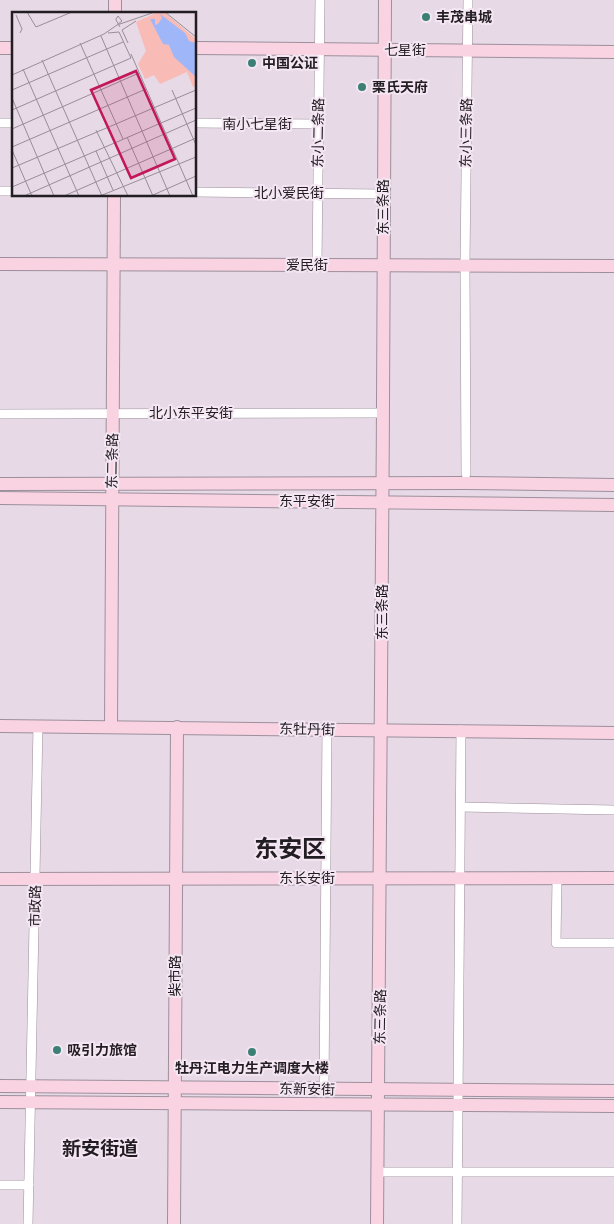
<svg xmlns="http://www.w3.org/2000/svg" width="614" height="1224" font-family="'DM Sans','Noto Sans SC',sans-serif">
<style>
.lines{fill:none;stroke-linecap:round;stroke-linejoin:round}
.street-casing{stroke:#9c909c;stroke-width:10}
.secondary-casing{stroke:#9c909c;stroke-width:14}
.street{stroke:#fff;stroke-width:9}
.secondary{stroke:#fad3e3;stroke-width:12}
.poi-dot{fill:#3b8075;stroke:#f4e6f3;stroke-width:2}
.labels{text-anchor:middle;stroke-width:4;stroke-linejoin:round;paint-order:stroke}
.poi-label{font-size:14px;font-weight:bold;fill:#221d22;stroke:#f4e6f3;text-anchor:start}
.street-label{font-size:14px;fill:#221d22;stroke:#f4e6f3}
.district-label{font-size:19px;font-weight:bold;fill:#221d22;stroke:#f4e6f3}
.town-label{font-size:24px;font-weight:bold;fill:#221d22;stroke:#f4e6f3}
.inset-road{fill:none;stroke:#988e98;stroke-width:1}
.view{fill:#c2185b;fill-opacity:0.15;stroke:#c2185b;stroke-width:2.5}
.inset-edge{fill:none;stroke:#221d22;stroke-width:2.5}
</style>
<rect width="100%" height="100%" fill="#e7d9e6"/>
<g class="lines">
<!-- street casing -->
<g class="street-casing">
<g id="street">
<path d="M0,123H14"/>
<path d="M195,123L318,124"/>
<path d="M0,191H14"/>
<path d="M195,192L383,194"/>
<path d="M317,265L320,0"/>
<path d="M0,414L382,413"/>
<path d="M466,474L465,265L468,0"/>
<path d="M461,807L614,810"/>
<path d="M557,878L556,943H614"/>
<path d="M324,1089L327,729"/>
<path d="M378,1172H614"/>
<path d="M0,1185H29"/>
<path d="M28,1224L38,726"/>
<path d="M457,1224L461,730"/>
</g>
</g>
<!-- secondary casing -->
<g class="secondary-casing">
<g id="secondary">
<path d="M115,14V0"/>
<path d="M0,48H14"/>
<path d="M195,48L614,52"/>
<path d="M0,264L614,266"/>
<path d="M0,484L466,483L614,485"/>
<path d="M0,498L614,505"/>
<path d="M0,726L614,733"/>
<path d="M111,727L114,195"/>
<path d="M0,879L614,878"/>
<path d="M0,1086L614,1091"/>
<path d="M0,1102L614,1106"/>
<path d="M174,1224L177,727"/>
<path d="M377,1224C383,816 382,408 385,0"/>
</g>
</g>
<!-- street -->
<use href="#street" class="street"/>
<!-- secondary -->
<use href="#secondary" class="secondary"/>
</g>
<!-- markers -->
<g class="poi-dot">
<circle cx="426" cy="17" r="5"/>
<circle cx="252" cy="63" r="5"/>
<circle cx="362" cy="87" r="5"/>
<circle cx="57" cy="1050" r="5"/>
<circle cx="252" cy="1052" r="5"/>
</g>
<g class="labels">
<!-- poi labels -->
<g class="poi-label">
<text x="436" y="22">丰茂串城</text>
<text x="262" y="68">中国公证</text>
<text x="372" y="92">栗氏天府</text>
<text x="67" y="1055">吸引力旅馆</text>
<text x="252" y="1073" text-anchor="middle">牡丹江电力生产调度大楼</text>
</g>
<!-- street labels -->
<g class="street-label">
<text x="405" y="55">七星街</text>
<text x="257" y="129">南小七星街</text>
<text transform="translate(318 133) rotate(-89)" y="5">东小二条路</text>
<text transform="translate(466 133) rotate(-89)" y="5">东小三条路</text>
<text x="289" y="198">北小爱民街</text>
<text transform="translate(383 207) rotate(-90)" y="5">东三条路</text>
<text x="307" y="270">爱民街</text>
<text x="191" y="418">北小东平安街</text>
<text transform="translate(112 461) rotate(-89)" y="5">东二条路</text>
<text x="307" y="506">东平安街</text>
<text transform="translate(382 612) rotate(-90)" y="5">东三条路</text>
<text transform="translate(307 729) rotate(1)" y="5">东牡丹街</text>
<text x="307" y="883">东长安街</text>
<text transform="translate(35 906) rotate(-89)" y="5">市政路</text>
<text transform="translate(175 976) rotate(-90)" y="5">柴市路</text>
<text transform="translate(380 1017) rotate(-89)" y="5">东三条路</text>
<text transform="translate(307 1089) rotate(1)" y="5">东新安街</text>
</g>
<!-- district labels -->
<g class="district-label">
<text x="100" y="1155">新安街道</text>
</g>
<!-- town labels -->
<g class="town-label">
<text x="290" y="857">东安区</text>
</g>
</g>
<!-- overview -->
<g transform="translate(12 12)">
<rect width="184" height="184" fill="#e7d9e6"/>
<path d="M146,0H152L184,27V74L181,75L175,60L148,72L142,63L133,67L126,52L134,39L124,10Z" fill="#f9bbb5"/>
<path d="M148,2L173,21L177,29L184,31V65L162,45L157,33L151,32L138,7H143V13L146,12L150,6Z" fill="#9fb7f9"/>
<path class="inset-road" d="M15,0L24,15L60,0M153,0L184,25M4,3L10,17L8,21M106,12L110,9L106,4L104,7V8L108,15M96,21L107,20L119,46M89,24L158,184M68,31L111,127M116,31L110,18L124,9M119,42L181,184M30,48L90,184M11,57L67,184M0,63L92,22L105,13L143,0M0,78L111,30M160,78L184,133M0,86L42,184M0,98L119,46M0,117L127,61M84,118L116,184M115,125L141,184M0,135L134,77M0,138L20,184M84,139L101,178M0,156L184,78M0,175L184,96M141,183L184,164M12,184L184,108M52,184L184,126M88,184L184,145"/>
<path class="view" d="M124,59L163,147L119,166L79,78Z"/>
<rect width="184" height="184" class="inset-edge"/>
</g>
</svg>
